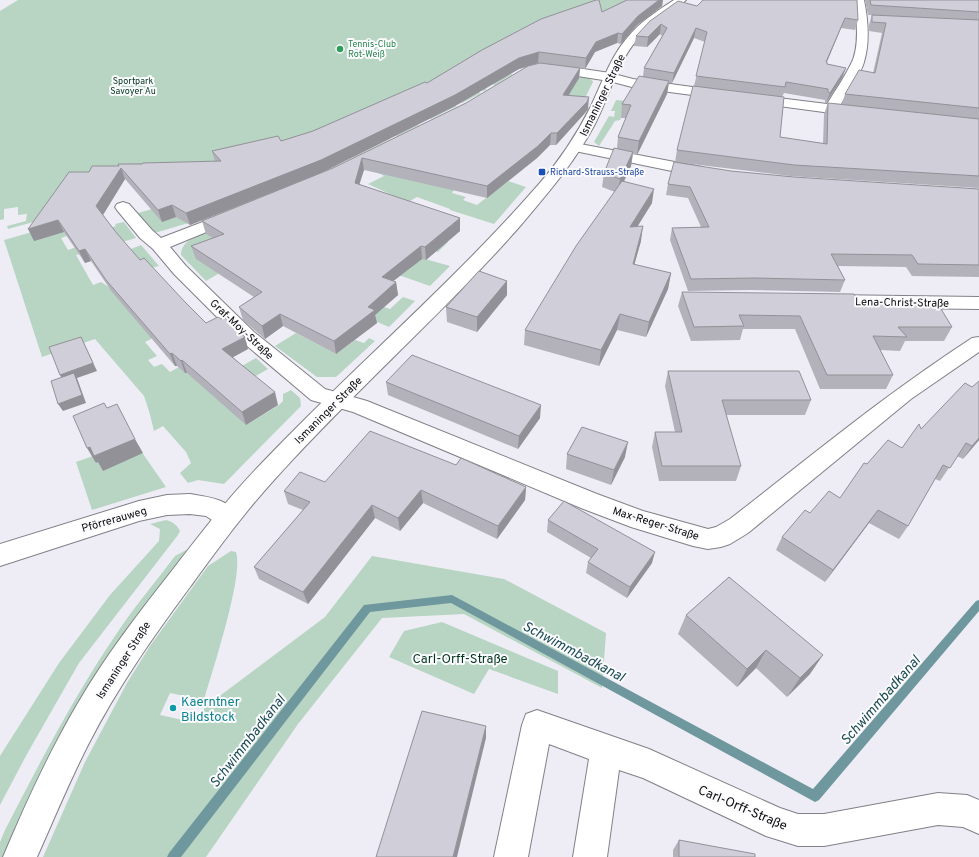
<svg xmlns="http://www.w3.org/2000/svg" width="979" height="857" font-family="Overpass,sans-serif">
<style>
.green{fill:#b7d5c2}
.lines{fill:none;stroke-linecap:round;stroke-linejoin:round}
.stream{fill:#6f979e;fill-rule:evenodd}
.minor-casing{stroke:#808088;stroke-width:2}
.tertiary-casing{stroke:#808088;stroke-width:2}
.minor{fill:#fff;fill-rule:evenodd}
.tertiary{fill:#fff;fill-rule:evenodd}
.wall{fill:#b3b2bb}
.shaded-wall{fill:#929198}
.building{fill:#d0cfd9;stroke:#929198}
.leisure-dot{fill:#2e9e5b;stroke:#fbfbfe;stroke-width:1.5}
.transit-dot{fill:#1a4fb4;stroke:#fbfbfe;stroke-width:1.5}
.culture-dot{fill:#0f9aa8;stroke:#fbfbfe;stroke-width:1.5}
.labels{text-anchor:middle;stroke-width:4;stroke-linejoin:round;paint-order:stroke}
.far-leisure-label{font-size:9px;fill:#27864d;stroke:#fbfbfe;text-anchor:start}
.far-park-label{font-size:9px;fill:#00351c;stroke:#fbfbfe}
.far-transit-label{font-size:9px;fill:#164399;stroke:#fbfbfe;text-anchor:start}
.street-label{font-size:11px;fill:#0c0c0f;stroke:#fbfbfe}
.near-park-label{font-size:13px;fill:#00351c;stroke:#fbfbfe}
.near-culture-label{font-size:13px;fill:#0d838f;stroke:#fbfbfe;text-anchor:start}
.near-street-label{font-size:13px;fill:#0c0c0f;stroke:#fbfbfe}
.near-water-label{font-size:14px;font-style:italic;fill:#194b51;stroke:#fbfbfe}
</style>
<rect width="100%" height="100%" fill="#eeedf6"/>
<!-- green -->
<g class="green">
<path d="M18,0H645L504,74H513L495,85L469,77L478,86L487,89L484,91L470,87L467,89L481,93L462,103L443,96L452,105L457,106L431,119L421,116L405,120L419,125L397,136L387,132L385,137L390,139L354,157L339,148V164L305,179L290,163L281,171L294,184L266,197L230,159L240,189L252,202L214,215L203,204L127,173L37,221L8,229L7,226L26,221L27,214L18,215V207L4,209V219L0,220V11Z"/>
<path d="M551,73L587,78L592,80L593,82L581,106L535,74Z"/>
<path d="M616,100L628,101L620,120L615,121L599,146L594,142L609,116L614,117L615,111H611Z"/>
<path d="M365,165L454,190L452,193L466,197L463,200L477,205L508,181L526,187L494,224L450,210V209L417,197L403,205L423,233L448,242L438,252L394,238L418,257L450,266L430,286L387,271L384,307L390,309L403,297L415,301L389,327L354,312L333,188L396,197L368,184L384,176Z"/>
<path d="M152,209L171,213L195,221L158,232H153L138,213Z"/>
<path d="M124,222L136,238L76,255L93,285L101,282L109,287L145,330L173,328L145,342L157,356L148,360L154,367L162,364L170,372L179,367L186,373L206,362L246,425L279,405L283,401V394L291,390L300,398L301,406L224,484L198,480L188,483L180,473L191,463L186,452L163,426L154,431L149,411L144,396L95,339L42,357L4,240L39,230H71L67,236L61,238L68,250L88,243L109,228L116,226L115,224Z"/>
<path d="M212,231L218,274L206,281L181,255C181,239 200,236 212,231Z"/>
<path d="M141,245L159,266L151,268L127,254L131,249Z"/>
<path d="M296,333L336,354L355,340L364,343L369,338L375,341L336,377H317L275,346Z"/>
<path d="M256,358L268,369L249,380L240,367Z"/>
<path d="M141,451L166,487L92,510L76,462L93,456L99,462Z"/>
<path d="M166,520C173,522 176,524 180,531L178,535L79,663L27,754L0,805V756L59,663L110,595L159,541L160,529L150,524Z"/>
<path d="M188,549L133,622L44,770L2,857H0V842L5,830C39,764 73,698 115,636C133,608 155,583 175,556Z"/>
<path d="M231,551L236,552C244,576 212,672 204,700L170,693L160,715L196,723L205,707L325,617L372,556L504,579L606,633L602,688L464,614L382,618L298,724L206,857H43L85,762L127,683L150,646L208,566Z"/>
<path d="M442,622L558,671V694L489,669L474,694L389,657L404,631Z"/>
</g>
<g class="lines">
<!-- stream -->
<path class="stream" d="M452,595L813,789L976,601L979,600V611L819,800L815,802L451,603L370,612L181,857H167L169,853L364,605Z"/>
<!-- minor casing -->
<g class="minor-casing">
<g id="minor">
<path d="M854,0H864C868,20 870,42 864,62C861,74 846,94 840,106L862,109L864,112L862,115L857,116L831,113L749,102L747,99L749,96L754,95L827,104C835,91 844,78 851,64C860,47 857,19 854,0Z"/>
<path d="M550,64L610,73L633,79L722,91L727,92L728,95L727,98L722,99L632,87L609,81L546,71L544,68L546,65Z"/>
<path d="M575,143L701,167L706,169L709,172L706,175L701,177L570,150L568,147L570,144Z"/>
<path d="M123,202L129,204L152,230L161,238L226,213L232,211L238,213L240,216L238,219L170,247L186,266L254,332L325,389L367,401L597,494L643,511L708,529L716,527L730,519C810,457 887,393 972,338L979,337V352L911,399L748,533L730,544L721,547L708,549L693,546L631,527L581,508L353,412L311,400L240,340L174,274L153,249L140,238L117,210L115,207L117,204Z"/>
<path d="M828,295L979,297V309L828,307L821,305L819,301L821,297Z"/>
<path d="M190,494C208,497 230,499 239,517L236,524L227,527L218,524L206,516L190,514L167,515L139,521L0,566V544L139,501L167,495Z"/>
<path d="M537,710L649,749L780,808L798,814H824L938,793L967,795L979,800V834L963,827L938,825L824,846H798L766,836L643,778L619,770L607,857H573L589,759L549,744L528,857H494L522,725L526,714Z"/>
</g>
</g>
<!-- tertiary casing -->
<g class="tertiary-casing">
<path id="tertiary" d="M674,0H686C671,15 650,24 636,41C616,65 609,97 595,124C575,162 548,193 521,225C443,314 353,392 274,480C243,514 217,550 190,587C153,637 117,688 89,743C70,780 54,819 37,857H3C25,805 49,752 78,703C106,655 140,611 174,568C201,533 228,498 259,466C350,370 452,284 539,184C560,160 577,134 591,106C602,83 610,58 627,38C640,22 657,11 674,0Z"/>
</g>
<!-- minor -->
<use href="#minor" class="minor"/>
<!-- tertiary -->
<use href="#tertiary" class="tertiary"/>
</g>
<!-- wall -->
<g class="wall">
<path d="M627,0H663L662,6L636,26L621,44L617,43L595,52L585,69L580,68L579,78L568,96L588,109L585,113L556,145H550L537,158L487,198L364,170L359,184L460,231L426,260L422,259L393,281L396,282L398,295L375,315L377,323L336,354L283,326L265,339L243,320L239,307L254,297L196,259L191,246L213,238L206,234L202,221L333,168L466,103L540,63H538L519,69L455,106L323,172L190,225L176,217L162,222L125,179L103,215L115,231L140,260L206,323L245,337L248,349L233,357L278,405L246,425L187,373H185L177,366H175L112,292L91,261L85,263L64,232L34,241L89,172L118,166V164L215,162L212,151L281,141L313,131L427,83L602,12Z"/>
<path d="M703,0L858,20L855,30L841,28L827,62V64L846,68L842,78L826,103H825V100L784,93L782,97L780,137L823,144L824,114L828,103L842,104L845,94L873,73L882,33L869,31V25L872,15H880H868L865,0H979V188L790,176L675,162L677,150L694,86L705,42L694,38L672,83H669L667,94L637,155L633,154L631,166L624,181L652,203L637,226L641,241L634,265L671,273L668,289L646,337L617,330L599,366L524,345L525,330L615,192L602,187L604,173L617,148L618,137L626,118H621L622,104L643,76L644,68L662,36L660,34L647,47L634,46L636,36L697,6Z"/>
<path d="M731,171L794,177L979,189V277L912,276L906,267L838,266L845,280L840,292L750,290L688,291L670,240L672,228L701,227L688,198L666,195L668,184Z"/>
<path d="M507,281V295L477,332L447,322L446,307Z"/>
<path d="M682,292L860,304L952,327L944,341H905L900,351L880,350L893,375L886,389H820L795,329H743L740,340L691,341L678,306Z"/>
<path d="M668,371L811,400L805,415H726L741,466L736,481H659L652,447L655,432H675L665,386Z"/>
<path d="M386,382L540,418L518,449L388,395Z"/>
<path d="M921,429L979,440L963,459L957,456L940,481L935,479L908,526L899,539L869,523L825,582L776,550L782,537L810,513L840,498L867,464L902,448Z"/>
<path d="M567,454L625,457L611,485L566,469Z"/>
<path d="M456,465L526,487L525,500L497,539L423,503L400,531L375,518L308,604L259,579L254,567L303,510L288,504L284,491L325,482Z"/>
<path d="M548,520L652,563L627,598L586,573L588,562L591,558L547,532Z"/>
<path d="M729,577L810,674L787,697L756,668L737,687L678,634L686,615Z"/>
<path d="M679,840L755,857H673V850Z"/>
</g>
<!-- shaded-wall -->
<g class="shaded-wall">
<path d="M659,0H663L662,6L636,26L621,44L622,34L638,16Z"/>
<path d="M845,18L841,28L822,73L826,62Z"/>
<path d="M661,24L660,34L647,47L648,37Z"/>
<path d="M696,28L694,38L672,83L674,73Z"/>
<path d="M618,33L617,43L595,52L585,69L586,58L596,42Z"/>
<path d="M539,52L538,63L519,69L455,106L323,172L190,225L186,213L519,58Z"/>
<path d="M580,68L579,78L562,106L563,95Z"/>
<path d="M846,68L842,78L826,103L830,93Z"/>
<path d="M669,81L667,94L637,155L639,141Z"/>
<path d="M589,97L588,109L585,113L556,145L557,133Z"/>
<path d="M551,133L550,145L537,158L487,198V186Z"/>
<path d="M633,152L631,166L618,194L620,179Z"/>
<path d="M362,158L364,170L356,195L355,183Z"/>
<path d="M121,168L125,179L101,218L96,206Z"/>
<path d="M654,189L652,203L628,242L630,227Z"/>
<path d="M172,205L176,217L162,222L158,210Z"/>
<path d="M460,218V231L426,260L425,247Z"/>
<path d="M58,220L64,232L34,241L28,229Z"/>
<path d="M643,226L641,241L630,280L633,264Z"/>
<path d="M421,246L422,259L383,289L382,277Z"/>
<path d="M85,249L91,261L85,263L79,251Z"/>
<path d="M671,273L668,289L646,337L649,322Z"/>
<path d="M507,281V295L477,332V317Z"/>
<path d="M396,282L398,295L375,315L377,323L336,354L334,341L368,307Z"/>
<path d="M280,314L283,326L265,339L262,326Z"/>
<path d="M620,314L617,330L599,366L601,350Z"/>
<path d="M81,337L97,371L77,378L86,403L63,411L58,404L64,382L60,375Z"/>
<path d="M245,337L248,349L226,361L222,349Z"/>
<path d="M172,353L177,366H175L170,354Z"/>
<path d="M182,360L187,373H185L181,361Z"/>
<path d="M275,392L278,405L246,425L242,412Z"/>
<path d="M541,405L540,418L518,449L519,436Z"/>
<path d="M979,438V440L963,459L972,446Z"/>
<path d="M135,439L143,453L103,471L98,462L96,463L87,448L90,447Z"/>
<path d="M628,442L625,457L611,485L614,470Z"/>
<path d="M526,487L525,500L497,539L498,526Z"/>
<path d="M421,490L423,503L400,531L398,518Z"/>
<path d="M372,505L375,518L308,604L303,592Z"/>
<path d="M878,510L869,523L825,582L833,570Z"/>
<path d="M655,552L652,563L627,598L630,587Z"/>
<path d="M766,650L756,668L737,687L747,669Z"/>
<path d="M823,655L810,674L787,697L800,678Z"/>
<path d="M486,726V738L457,857H453Z"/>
</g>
<!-- building -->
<g class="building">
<path d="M596,0H599L602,12L627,0H659L638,16L622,34L618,33L596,42L586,58L539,52L519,58L455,95L321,160L186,213L172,205L158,210L121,168L96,206L115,231L140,260L144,258L185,302L206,323L218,317L221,319L224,317L245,337L222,349L275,392L242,412L182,360L181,361L172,353L170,354L106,280L85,249L79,251L58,220L28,229L69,172H89L92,166H119L118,164H142L143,163L221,161L212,151L278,136L281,141L313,131L425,82L427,83L482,50L541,19Z"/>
<path d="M703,0H857L858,20L845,18L826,62H827V64L846,68L830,93L828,92V89L786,82L785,87L696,76L707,32L696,28L674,73L644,68L667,28L661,24L648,37L636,36L650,21L678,1L697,6Z"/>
<path d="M870,0H979V12L871,5Z"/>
<path d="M872,15L979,20V108L845,94L859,70L875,73L886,23L872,22Z"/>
<path d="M540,63L580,68L563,95L589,97L587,102L557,133H551L538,146L487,186L362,158L355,183L460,218L425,247L421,246L382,277L396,282L368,307L375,310L334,341L280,314L262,326L239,307L262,292L191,246L224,234L202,221L333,168L466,103L528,66Z"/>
<path d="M639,76L669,81L639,141L618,137L631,105L622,104Z"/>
<path d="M693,86L784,97L780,137L827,144L828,103L979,119V176L794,165L677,150Z"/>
<path d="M614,148L633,152L620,179L604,173Z"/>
<path d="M674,162L731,171L794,177L979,189V265L918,264L912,255L831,254L845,280L754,278L691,279L672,228L709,227L690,187L668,184Z"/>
<path d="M622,181L654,189L630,227L643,226L633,264L671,273L649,322L620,314L601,350L525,330L576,246Z"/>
<path d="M479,271L507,281L477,317L446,307Z"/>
<path d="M682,292L854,294L860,304H938L952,327H898L907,337L873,336L893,375H827L800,316L739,315L744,326L694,327Z"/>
<path d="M81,337L93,363L60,375L49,347Z"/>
<path d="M412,355L541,405L519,436L386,382Z"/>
<path d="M668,371H799L811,400H722L741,466H662L655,432H682Z"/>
<path d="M74,373L82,395L58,404L51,381Z"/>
<path d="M979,381V438L972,446L966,443L950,468L943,465L908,526L878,510L833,570L782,537L805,510L810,513L829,491L840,498L864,463L867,464L888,440L902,448L919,424L921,429L965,383L972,387Z"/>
<path d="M104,403L107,408L117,404L135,439L94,456L90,447L87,448L73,416Z"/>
<path d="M582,427L628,442L614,470L567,454Z"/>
<path d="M370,431L456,465L461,458L526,487L498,526L421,490L398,518L372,505L303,592L254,567L310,502L284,491L300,472L325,482Z"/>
<path d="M564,501L655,552L630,587L588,562L598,549L548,520Z"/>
<path d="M729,577L823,655L800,678L766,650L747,669L686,615Z"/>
<path d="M422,711L486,726L453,857H376Z"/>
<path d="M679,840L755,854V857H679Z"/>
</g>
<!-- markers -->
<circle class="leisure-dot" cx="340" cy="49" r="4"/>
<rect class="transit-dot" x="538" y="168" width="8" height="8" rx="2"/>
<circle class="culture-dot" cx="173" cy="708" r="4"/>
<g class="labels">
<!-- far-leisure labels -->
<g class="far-leisure-label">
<text x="348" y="47">Tennis-Club<tspan x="348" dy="10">Rot-Weiß</tspan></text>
</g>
<!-- far-park labels -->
<g class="far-park-label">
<text x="133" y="84">Sportpark<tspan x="133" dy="10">Savoyer Au</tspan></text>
</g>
<!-- far-transit labels -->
<g class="far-transit-label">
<text x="550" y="175">Richard-Strauss-Straße</text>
</g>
<!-- street labels -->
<g class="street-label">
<text transform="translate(602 95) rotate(-64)" y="4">Ismaninger Straße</text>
<text transform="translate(902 302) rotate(1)" y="4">Lena-Christ-Straße</text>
<text transform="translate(242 329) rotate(43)" y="4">Graf-Moy-Straße</text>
<text transform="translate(328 410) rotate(-45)" y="4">Ismaninger Straße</text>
<text transform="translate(114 519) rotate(-16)" y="4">Pförrerauweg</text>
<text transform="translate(656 523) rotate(17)" y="4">Max-Reger-Straße</text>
<text transform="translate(123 660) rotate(-57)" y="4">Ismaninger Straße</text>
</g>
<!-- near-park labels -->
<g class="near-park-label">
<text x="460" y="663">Carl-Orff-Straße</text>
</g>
<!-- near-culture labels -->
<g class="near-culture-label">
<text x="181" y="706">Kaerntner<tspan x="181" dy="15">Bildstock</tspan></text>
</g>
<!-- near-street labels -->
<g class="near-street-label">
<text transform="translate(743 807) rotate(23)" y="5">Carl-Orff-Straße</text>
</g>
<!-- near-water labels -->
<g class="near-water-label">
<text transform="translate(574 651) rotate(28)" y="5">Schwimmbadkanal</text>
<text transform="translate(880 700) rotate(-49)" y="5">Schwimmbadkanal</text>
<text transform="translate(247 741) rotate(-52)" y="5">Schwimmbadkanal</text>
</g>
</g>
</svg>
